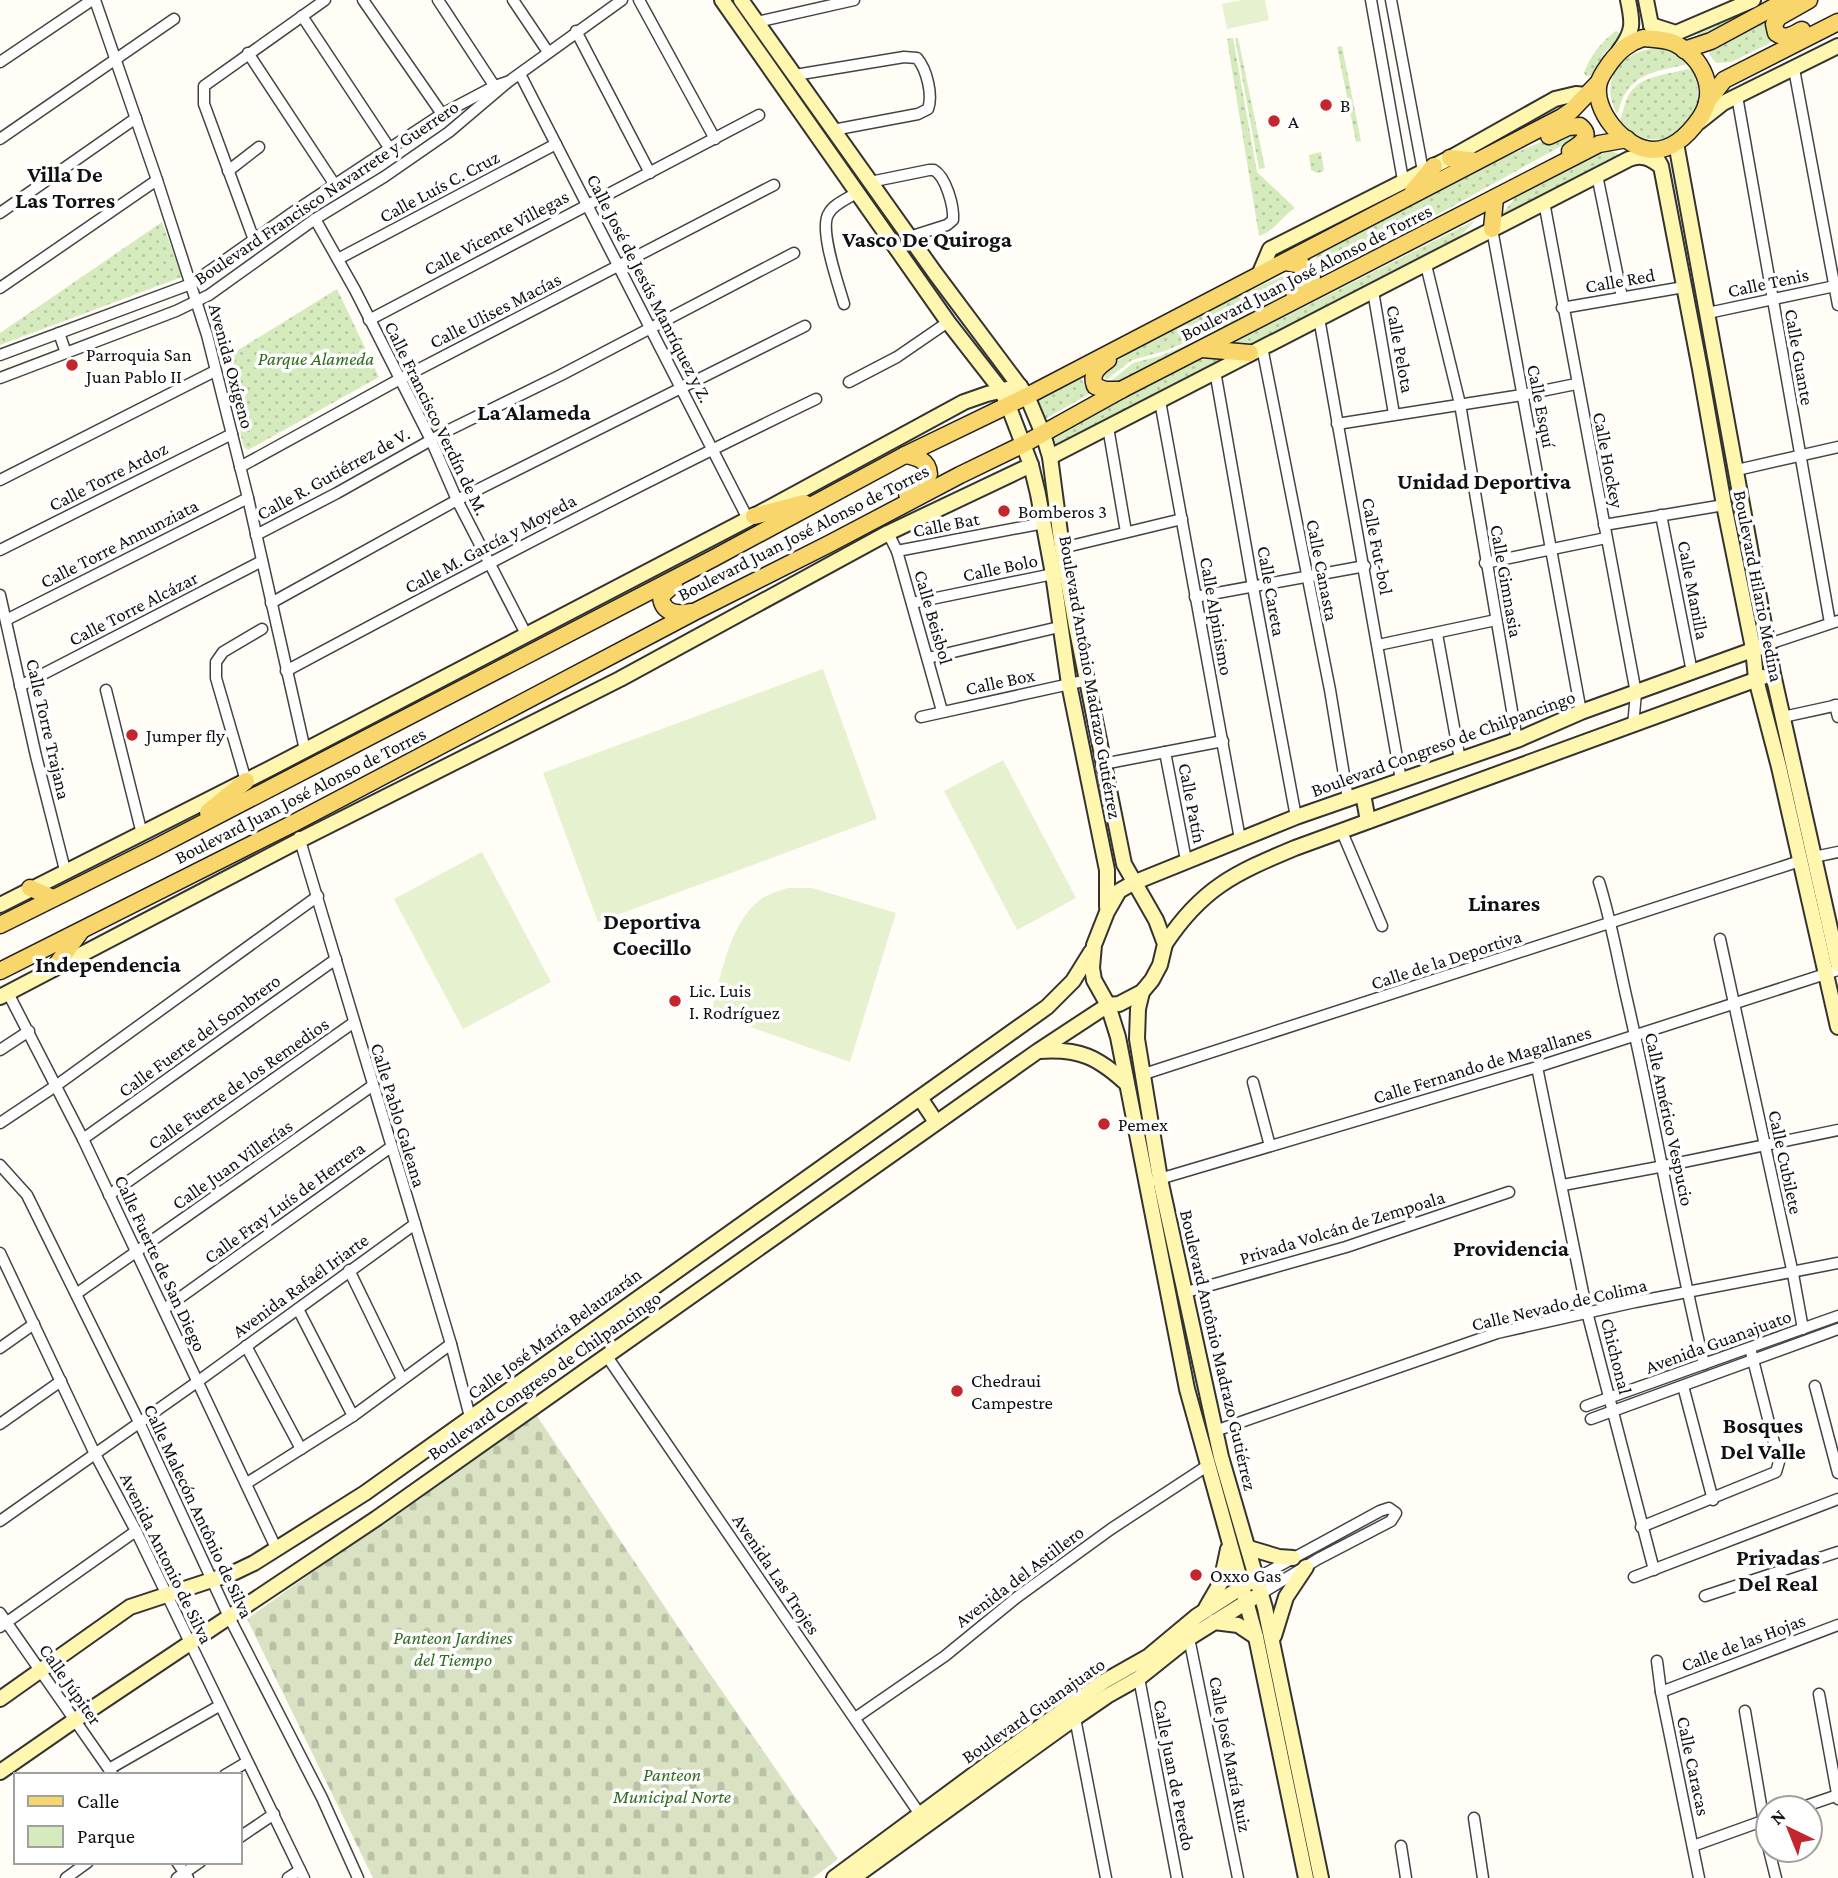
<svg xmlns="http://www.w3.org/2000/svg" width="1838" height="1878" font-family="'Crimson Pro',serif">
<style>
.green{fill:url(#green-dots)}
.cemetery{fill:url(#cemetery-stones)}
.pitch{fill:#e6f2cf}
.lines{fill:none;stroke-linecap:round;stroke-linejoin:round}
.street-casing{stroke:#444;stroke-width:13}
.secondary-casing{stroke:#333;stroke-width:18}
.primary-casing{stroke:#222;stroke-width:19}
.street{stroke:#fff;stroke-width:10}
.secondary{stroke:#fff6b0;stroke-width:14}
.primary{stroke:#f9d66b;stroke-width:16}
.poi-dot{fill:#c4262e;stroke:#fff;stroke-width:2.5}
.labels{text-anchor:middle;stroke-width:7;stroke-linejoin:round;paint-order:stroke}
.poi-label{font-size:19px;fill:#111;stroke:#fff;text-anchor:start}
.street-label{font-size:19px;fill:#111;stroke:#fff}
.park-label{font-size:19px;font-style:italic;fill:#2f6b1f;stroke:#fff}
.quarter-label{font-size:23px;font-weight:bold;fill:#111;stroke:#fff}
</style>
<defs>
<pattern id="green-dots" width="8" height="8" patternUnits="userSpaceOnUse" patternTransform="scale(1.75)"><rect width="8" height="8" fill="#d5ebbd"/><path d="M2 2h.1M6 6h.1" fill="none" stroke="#b6c8a1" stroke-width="1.8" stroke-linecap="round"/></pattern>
<pattern id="cemetery-stones" width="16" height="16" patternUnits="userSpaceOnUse" patternTransform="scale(1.75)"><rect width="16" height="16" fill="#d9e3c4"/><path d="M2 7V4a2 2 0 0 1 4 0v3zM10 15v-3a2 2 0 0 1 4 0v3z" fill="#b9c2a7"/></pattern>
</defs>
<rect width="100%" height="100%" fill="#fffdf5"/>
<!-- green -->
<g class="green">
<path d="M1765,0H1773L1700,37L1697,36L1698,32Z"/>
<path d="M1767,21L1774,39L1770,43L1731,62L1716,63L1709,54L1711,48Z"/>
<path d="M1616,31L1619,33L1620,37L1604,53L1593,75L1586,76L1584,73C1591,55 1600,43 1616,31Z"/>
<path d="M1233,38L1257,172L1295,208C1280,218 1277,229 1259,236L1227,39Z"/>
<path d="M1235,38H1238L1265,168L1259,169Z"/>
<path d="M1342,46L1361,141L1356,142L1337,47Z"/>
<path d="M1661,48L1673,52L1688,64C1665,70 1638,71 1625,94C1621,100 1620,108 1617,114C1598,78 1623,49 1661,48Z"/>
<path d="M1687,69L1692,70C1717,121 1656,167 1620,120C1623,113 1624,105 1627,98C1639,74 1665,76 1687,69Z"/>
<path d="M1569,128L1581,135L1444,211L1323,271L1314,254L1495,161L1546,140Z"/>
<path d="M1609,150L1623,156L1497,220L1515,198Z"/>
<path d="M1321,152L1324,171L1317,173L1311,170L1309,155Z"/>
<path d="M1393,193L1392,197L1281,256L1284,249Z"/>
<path d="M1476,220L1446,250L1252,346L1235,344V342Z"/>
<path d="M162,222L182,277L0,345V333Z"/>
<path d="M1296,270L1301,279L1245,307L1207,333L1165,351L1132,360L1106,380L1102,371L1173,325Z"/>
<path d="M1293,286V291L1209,339L1140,372L1105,386L1133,363L1160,356L1208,336L1243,311Z"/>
<path d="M337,289L379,377L248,450L244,447L242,440L225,358Z"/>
<path d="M1224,357L1225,360L1057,448L1053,436L1199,360Z"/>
<path d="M1081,378L1089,394L1045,419L1036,399Z"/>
</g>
<!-- cemetery -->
<path class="cemetery" d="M535,1413L695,1652L838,1859L813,1878H373L247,1619Z"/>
<!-- pitch -->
<g class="pitch">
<path d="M1242,0H1265L1269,20L1227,29L1222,4Z"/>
<path d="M823,669L877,819L598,922L543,773Z"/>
<path d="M1003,760L1076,898L1017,930L944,791Z"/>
<path d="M482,852L551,982L463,1029L394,899Z"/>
<path d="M787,888H812L896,913L850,1062L711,1013C721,977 729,922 761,899C768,894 779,891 787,888Z"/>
</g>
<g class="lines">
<!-- street casing -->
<g class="street-casing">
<g id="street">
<path d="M95,0L157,180L207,335L248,498L305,750"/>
<path d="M363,0L442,114"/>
<path d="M438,0L497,90"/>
<path d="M513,0L548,52"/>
<path d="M639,0L715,139"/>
<path d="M1371,0L1403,180"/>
<path d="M1391,0L1423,171"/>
<path d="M302,16L390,149"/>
<path d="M757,22L854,0"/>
<path d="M576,31L650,173"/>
<path d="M248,53L335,185"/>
<path d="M0,62L92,0"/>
<path d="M1794,69L1838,305"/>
<path d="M520,74L748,519"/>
<path d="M795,75L904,57L917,58C927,70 933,95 928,109L918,114L833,130"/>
<path d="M1737,96L1830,623"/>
<path d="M0,139L174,19"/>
<path d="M228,171L259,147"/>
<path d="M1597,175L1622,297"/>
<path d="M870,182L929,170H934C946,177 954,206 953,220L947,225L909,237"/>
<path d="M1544,202L1636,693L1633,726"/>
<path d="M0,213L136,118"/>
<path d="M315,219L355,290L431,440L457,500L526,634"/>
<path d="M1492,229L1581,712"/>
<path d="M254,240L204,104V86L325,0"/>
<path d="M338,259L556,144"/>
<path d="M1426,265L1460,404L1517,740"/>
<path d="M0,288L157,180"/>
<path d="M1373,291L1394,414"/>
<path d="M844,304C839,286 818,228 829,213C834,204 847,199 856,193"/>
<path d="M1562,308L1684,287"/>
<path d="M1708,313L1835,286"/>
<path d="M1319,318L1401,780"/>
<path d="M369,320L759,115"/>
<path d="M59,333L66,353"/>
<path d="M1262,347L1330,690L1348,799"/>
<path d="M0,355L191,284L289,215L442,114L495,86L507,82"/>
<path d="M1215,371L1253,587L1296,817"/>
<path d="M0,378L176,311L209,295L315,219L384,177L449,132L508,82L622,0"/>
<path d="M849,382L897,357L948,322"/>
<path d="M1160,401L1240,839"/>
<path d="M1337,424L1522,395L1576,384"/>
<path d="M1108,427L1126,532"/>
<path d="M240,467L400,379L774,185"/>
<path d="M1737,470L1838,447"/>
<path d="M0,480L215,371"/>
<path d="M1661,515L1692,672"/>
<path d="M1604,525L1724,505"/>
<path d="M888,533L897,551L942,711"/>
<path d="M256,535L337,493L449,430L561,375L794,253"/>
<path d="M1062,548L1182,519"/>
<path d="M0,550L232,434"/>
<path d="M897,551L1044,523"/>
<path d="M1485,563L1606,538"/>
<path d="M0,595L36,756L65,870"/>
<path d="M1195,597L1365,566"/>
<path d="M271,603L457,500L805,326"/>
<path d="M912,603L1053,574"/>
<path d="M6,620L248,498"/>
<path d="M1437,634L1460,760"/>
<path d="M1769,644L1838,621"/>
<path d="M1378,645L1496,620"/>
<path d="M928,658L1059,627"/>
<path d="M286,671C461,577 637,485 816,399"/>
<path d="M20,686L262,561"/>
<path d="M106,690L142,834"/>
<path d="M1835,705L1838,717"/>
<path d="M921,717L1088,680"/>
<path d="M1783,717L1838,705"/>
<path d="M1165,752L1186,860"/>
<path d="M1103,764L1223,741"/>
<path d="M246,781L216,678V662L223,652L262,629"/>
<path d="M1342,832L1382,926"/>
<path d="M299,837L451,1344L470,1417"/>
<path d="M1814,857L1838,852"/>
<path d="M1599,882C1611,920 1618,961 1627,1000C1655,1121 1675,1243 1704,1364"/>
<path d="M1720,939L1793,1274L1803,1329"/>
<path d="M8,993L83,1139L277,1550"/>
<path d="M0,1050L29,1031"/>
<path d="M1537,1067L1587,1312L1654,1570"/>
<path d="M1141,1075L1800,861"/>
<path d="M1253,1082L1270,1146"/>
<path d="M0,1123L57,1085L318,896"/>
<path d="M83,1139L336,959"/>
<path d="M0,1165L27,1195L139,1422L229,1617L322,1798L358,1878"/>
<path d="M1156,1180L1537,1067L1838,970"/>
<path d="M1563,1185L1664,1166L1838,1130"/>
<path d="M109,1195L353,1023"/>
<path d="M0,1253L95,1454L136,1531L304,1878"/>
<path d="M349,1270L402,1379"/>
<path d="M1183,1293L1346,1247L1509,1192"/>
<path d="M76,1294L372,1086"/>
<path d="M164,1309L391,1147"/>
<path d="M298,1309L353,1416"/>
<path d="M246,1346L301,1449"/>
<path d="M0,1348L34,1324"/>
<path d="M606,1355L919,1813"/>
<path d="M1683,1386L1713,1500"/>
<path d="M1815,1386L1838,1473"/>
<path d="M1586,1406L1838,1316"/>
<path d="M1591,1419L1838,1329"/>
<path d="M0,1424L61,1381"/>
<path d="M1215,1431L1497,1333L1635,1302L1838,1263"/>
<path d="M247,1483L353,1416L451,1344"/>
<path d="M0,1521L197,1382L415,1224"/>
<path d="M1641,1527L1776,1472L1779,1462L1750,1348"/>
<path d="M1634,1577L1838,1499"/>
<path d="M1257,1578L1380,1511L1389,1508L1396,1513L1391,1521L1318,1559L1262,1593"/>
<path d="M1705,1596L1838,1552"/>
<path d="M0,1613L113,1775"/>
<path d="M0,1627L136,1531"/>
<path d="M1189,1638L1238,1878"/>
<path d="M1657,1661L1661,1692L1699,1878"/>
<path d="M1139,1678L1177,1878"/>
<path d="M1661,1692L1838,1625"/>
<path d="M1819,1694L1838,1799"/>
<path d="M1745,1711L1768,1846"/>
<path d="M855,1718L945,1656L1016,1598L1111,1529L1207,1466"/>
<path d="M1075,1718L1106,1878"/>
<path d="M109,1769L219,1706"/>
<path d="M225,1775L247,1762"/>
<path d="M1800,1808L1838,1795"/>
<path d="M1474,1818L1483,1878"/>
<path d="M240,1837L274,1814"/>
<path d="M1401,1846L1406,1878"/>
<path d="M1693,1846L1768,1819"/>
<path d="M1769,1850L1776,1878"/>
<path d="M177,1862L188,1878"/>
<path d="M66,1878L88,1862"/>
<path d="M177,1878L200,1862"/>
<path d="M288,1878L300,1870"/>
</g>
</g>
<!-- secondary casing -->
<g class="secondary-casing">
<g id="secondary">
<path d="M722,0L948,322L1001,390L1008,405L1031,465L1038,494L1053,574L1069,684L1107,870V907"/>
<path d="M1646,0L1651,25L1655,33"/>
<path d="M1651,25L1676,33L1753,0"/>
<path d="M1619,51C1634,31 1633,23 1628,0"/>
<path d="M1699,122L1723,103L1838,46"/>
<path d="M1676,143L1773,674L1838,964"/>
<path d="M1652,150L1661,166L1700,369L1724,505L1753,648L1756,679L1779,767L1838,1027"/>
<path d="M1259,275L1270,249L1450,158L1555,99L1576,94L1586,95"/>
<path d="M1050,457L1629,159C1641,154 1650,158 1659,165"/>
<path d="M1363,794L1368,821"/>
<path d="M0,905L271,768L754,516L964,402L987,394L1020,386"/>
<path d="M1165,944C1202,888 1235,873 1295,848L1763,677"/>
<path d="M1142,992L1138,1009L1137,1039L1160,1179L1221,1457L1265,1608L1321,1878"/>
<path d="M0,997L300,840L620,679L888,533L1031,465"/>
<path d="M1039,1051C1079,1048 1098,1057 1127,1084"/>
<path d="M920,1098L936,1122"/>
<path d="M1249,1548L1279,1557L1293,1558"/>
<path d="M1206,1608L1221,1582L1228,1549"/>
<path d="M1214,1622L1238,1625L1256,1637"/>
<path d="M1274,1636L1286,1597L1306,1567"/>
<path d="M0,1699L130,1607L233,1573L254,1563L365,1493L1047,1007L1073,981L1091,952"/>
<path d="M0,1772L75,1720L377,1518L1038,1051L1108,1005L1119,1004L1142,992L1152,980L1160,965L1165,944L1156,920L1124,864L1076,626L1062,548L1050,457L1043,434L1027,396L935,273L741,0"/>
<path d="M834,1878L992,1761L1103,1682L1149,1656L1197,1616L1248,1583"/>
<path d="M853,1878L1075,1718L1107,1696L1139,1678L1189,1638L1253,1598"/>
<path d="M1306,1878L1256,1637L1187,1389L1118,1037L1108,1005L1094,980L1092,968L1094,945L1107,912L1119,891L1133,883L1296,817L1517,740L1581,712L1769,644"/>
</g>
</g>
<!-- primary casing -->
<g class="primary-casing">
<g id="primary">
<path d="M1802,30C1792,35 1786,40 1776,33L1774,24L1779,17L1809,0"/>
<path d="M1643,38C1653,39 1664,39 1674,43C1702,57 1719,90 1700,118C1689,134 1674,150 1653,150C1625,150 1591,109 1599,82C1601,75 1606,69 1610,63C1619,51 1628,43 1643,38Z"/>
<path d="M1684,50L1711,41L1787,0"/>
<path d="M1707,102L1724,80L1838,22"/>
<path d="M1549,136L1568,127L1580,126C1593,137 1580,144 1570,151"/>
<path d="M1450,158L1477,161"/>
<path d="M1413,191L1434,166"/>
<path d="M1492,229L1495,198"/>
<path d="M1285,262L1302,265L1312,277L1309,283L1294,292"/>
<path d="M1202,349L1250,353"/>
<path d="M1108,360C1098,367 1090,373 1095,386L1105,390H1121"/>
<path d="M905,455C917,457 928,460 929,474L925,481L907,494"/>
<path d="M754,516L804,503"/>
<path d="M674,584L661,596C662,613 676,615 690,612"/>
<path d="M208,812L246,781"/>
<path d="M30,888L53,898"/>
<path d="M0,925L155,848L714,558L905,455L1027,396L1562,117L1571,111L1598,83"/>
<path d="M54,968L81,931"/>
<path d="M0,971L294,823L696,611L829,544L960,475L1024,444L1121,390L1599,144L1627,139"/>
</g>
</g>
<!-- street -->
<use href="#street" class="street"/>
<!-- secondary -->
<use href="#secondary" class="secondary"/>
<!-- primary -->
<use href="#primary" class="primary"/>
</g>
<!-- markers -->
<g class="poi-dot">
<circle cx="1326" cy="105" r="7"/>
<circle cx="1274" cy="121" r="7"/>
<circle cx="72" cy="365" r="7"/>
<circle cx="1004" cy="511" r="7"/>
<circle cx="132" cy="735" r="7"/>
<circle cx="675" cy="1001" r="7"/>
<circle cx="1104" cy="1124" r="7"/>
<circle cx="957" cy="1391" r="7"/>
<circle cx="1196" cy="1575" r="7"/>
</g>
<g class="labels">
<!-- poi labels -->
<g class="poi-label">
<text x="1340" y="112">B</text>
<text x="1288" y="128">A</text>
<text x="86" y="361">Parroquia San<tspan x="86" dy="22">Juan Pablo II</tspan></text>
<text x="1018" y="518">Bomberos 3</text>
<text x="146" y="742">Jumper fly</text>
<text x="689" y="997">Lic. Luis<tspan x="689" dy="22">I. Rodríguez</tspan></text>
<text x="1118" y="1131">Pemex</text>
<text x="971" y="1387">Chedraui<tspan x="971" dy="22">Campestre</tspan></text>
<text x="1210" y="1582">Oxxo Gas</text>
</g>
<!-- street labels -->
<g class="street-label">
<text transform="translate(439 186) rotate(-28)" y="7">Calle Luís C. Cruz</text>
<text transform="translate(326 192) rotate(-34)" y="7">Boulevard Francisco Navarrete y Guerrero</text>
<text transform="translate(496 232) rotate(-28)" y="7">Calle Vicente Villegas</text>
<text transform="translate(1306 272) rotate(-27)" y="7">Boulevard Juan José Alonso de Torres</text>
<text transform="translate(1620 280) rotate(-10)" y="7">Calle Red</text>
<text transform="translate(1768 282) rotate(-12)" y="7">Calle Tenis</text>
<text transform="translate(650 288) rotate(63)" y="7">Calle José de Jesús Manríquez y Z.</text>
<text transform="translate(495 310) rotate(-27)" y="7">Calle Ulises Macías</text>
<text transform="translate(1401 349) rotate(80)" y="7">Calle Pelota</text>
<text transform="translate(1800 357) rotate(80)" y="7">Calle Guante</text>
<text transform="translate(232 366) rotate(75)" y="7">Avenida Oxígeno</text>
<text transform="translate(1542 406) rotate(79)" y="7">Calle Esquí</text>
<text transform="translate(437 418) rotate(64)" y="7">Calle Francisco Verdín de M.</text>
<text transform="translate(1609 460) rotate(79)" y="7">Calle Hockey</text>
<text transform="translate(333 473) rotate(-29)" y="7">Calle R. Gutiérrez de V.</text>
<text transform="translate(108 476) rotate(-27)" y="7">Calle Torre Ardoz</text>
<text transform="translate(946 524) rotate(-11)" y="7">Calle Bat</text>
<text transform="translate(803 532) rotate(-27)" y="7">Boulevard Juan José Alonso de Torres</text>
<text transform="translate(119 543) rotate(-27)" y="7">Calle Torre Annunziata</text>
<text transform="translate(490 543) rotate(-28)" y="7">Calle M. García y Moyeda</text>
<text transform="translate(1378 546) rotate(79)" y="7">Calle Fut-bol</text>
<text transform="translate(1000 567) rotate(-12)" y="7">Calle Bolo</text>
<text transform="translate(1323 570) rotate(79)" y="7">Calle Canasta</text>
<text transform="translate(1507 581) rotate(80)" y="7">Calle Gimnasia</text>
<text transform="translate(1759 586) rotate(79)" y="7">Boulevard Hilario Medina</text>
<text transform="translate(1694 590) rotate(79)" y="7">Calle Manilla</text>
<text transform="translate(1272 591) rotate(80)" y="7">Calle Careta</text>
<text transform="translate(133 608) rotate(-27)" y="7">Calle Torre Alcázar</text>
<text transform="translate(1217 616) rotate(80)" y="7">Calle Alpinismo</text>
<text transform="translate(934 617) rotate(74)" y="7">Calle Beisbol</text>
<text transform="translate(1091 677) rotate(80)" y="7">Boulevard Antônio Madrazo Gutiérrez</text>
<text transform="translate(1000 681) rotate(-12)" y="7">Calle Box</text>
<text transform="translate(49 729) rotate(77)" y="7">Calle Torre Trajana</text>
<text transform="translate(1443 743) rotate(-20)" y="7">Boulevard Congreso de Chilpancingo</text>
<text transform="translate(300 795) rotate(-27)" y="7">Boulevard Juan José Alonso de Torres</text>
<text transform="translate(1193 803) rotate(79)" y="7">Calle Patín</text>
<text transform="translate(1446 959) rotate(-18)" y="7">Calle de la Deportiva</text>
<text transform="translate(199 1035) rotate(-36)" y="7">Calle Fuerte del Sombrero</text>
<text transform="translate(1482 1064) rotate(-17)" y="7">Calle Fernando de Magallanes</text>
<text transform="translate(238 1083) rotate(-35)" y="7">Calle Fuerte de los Remedios</text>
<text transform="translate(399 1115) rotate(73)" y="7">Calle Pablo Galeana</text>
<text transform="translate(1670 1119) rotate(78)" y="7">Calle Américo Vespucio</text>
<text transform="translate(1786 1162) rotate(78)" y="7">Calle Cubilete</text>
<text transform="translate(232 1164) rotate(-35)" y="7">Calle Juan Villerías</text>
<text transform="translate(284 1202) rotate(-36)" y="7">Calle Fray Luís de Herrera</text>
<text transform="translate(1342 1227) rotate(-17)" y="7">Privada Volcán de Zempoala</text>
<text transform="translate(161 1263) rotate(65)" y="7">Calle Fuerte de San Diego</text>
<text transform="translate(300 1285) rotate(-36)" y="7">Avenida Rafaél Iriarte</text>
<text transform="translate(1559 1304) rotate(-13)" y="7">Calle Nevado de Colima</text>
<text transform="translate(554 1333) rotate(-36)" y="7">Calle José María Belauzarán</text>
<text transform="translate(1718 1341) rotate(-20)" y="7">Avenida Guanajuato</text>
<text transform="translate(1219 1350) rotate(77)" y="7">Boulevard Antônio Madrazo Gutiérrez</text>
<text transform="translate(1617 1356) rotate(76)" y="7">Chichonal</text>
<text transform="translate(544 1375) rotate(-35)" y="7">Boulevard Congreso de Chilpancingo</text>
<text transform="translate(199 1511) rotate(65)" y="7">Calle Malecón Antônio de Silva</text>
<text transform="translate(167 1558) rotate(64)" y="7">Avenida Antonio de Silva</text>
<text transform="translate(777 1574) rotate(56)" y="7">Avenida Las Trojes</text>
<text transform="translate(1019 1576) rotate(-37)" y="7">Avenida del Astillero</text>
<text transform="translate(1743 1642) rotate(-21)" y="7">Calle de las Hojas</text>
<text transform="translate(71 1684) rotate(55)" y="7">Calle Júpiter</text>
<text transform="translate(1033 1710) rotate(-35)" y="7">Boulevard Guanajuato</text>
<text transform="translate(1231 1754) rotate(79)" y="7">Calle José María Ruiz</text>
<text transform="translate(1694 1766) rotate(78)" y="7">Calle Caracas</text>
<text transform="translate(1175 1775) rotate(79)" y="7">Calle Juan de Peredo</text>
</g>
<!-- park labels -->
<g class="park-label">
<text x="316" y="365">Parque Alameda</text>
<text x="453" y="1644">Panteon Jardines<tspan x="453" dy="22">del Tiempo</tspan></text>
<text x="672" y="1781">Panteon<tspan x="672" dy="22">Municipal Norte</tspan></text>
</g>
<!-- quarter labels -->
<g class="quarter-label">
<text x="65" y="182">Villa De<tspan x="65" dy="26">Las Torres</tspan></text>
<text x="927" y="247">Vasco De Quiroga</text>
<text x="534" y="420">La Alameda</text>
<text x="1484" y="489">Unidad Deportiva</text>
<text x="1504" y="911">Linares</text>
<text x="652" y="929">Deportiva<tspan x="652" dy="26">Coecillo</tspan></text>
<text x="108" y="972">Independencia</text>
<text x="1511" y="1256">Providencia</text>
<text x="1763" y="1433">Bosques<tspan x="1763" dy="26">Del Valle</tspan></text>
<text x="1778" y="1565">Privadas<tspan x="1778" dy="26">Del Real</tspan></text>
</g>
</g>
<!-- legend -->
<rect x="14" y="1773" width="228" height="91" fill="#ffffff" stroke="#a0a0a0" stroke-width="2"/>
<rect x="28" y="1796" width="35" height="10" fill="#f9d66b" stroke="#a0a0a0" stroke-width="2"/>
<text x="77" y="1808" font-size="21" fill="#111111">Calle</text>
<rect x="28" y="1826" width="35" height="21" fill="#d5ebbd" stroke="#a0a0a0" stroke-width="2"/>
<text x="77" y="1843" font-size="21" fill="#111111">Parque</text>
<!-- north arrow -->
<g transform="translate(1789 1829) rotate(317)"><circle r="33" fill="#ffffff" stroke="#a0a0a0" stroke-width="2"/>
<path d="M0-5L12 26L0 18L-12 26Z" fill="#c4262e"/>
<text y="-10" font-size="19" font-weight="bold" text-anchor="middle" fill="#111111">N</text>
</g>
</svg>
